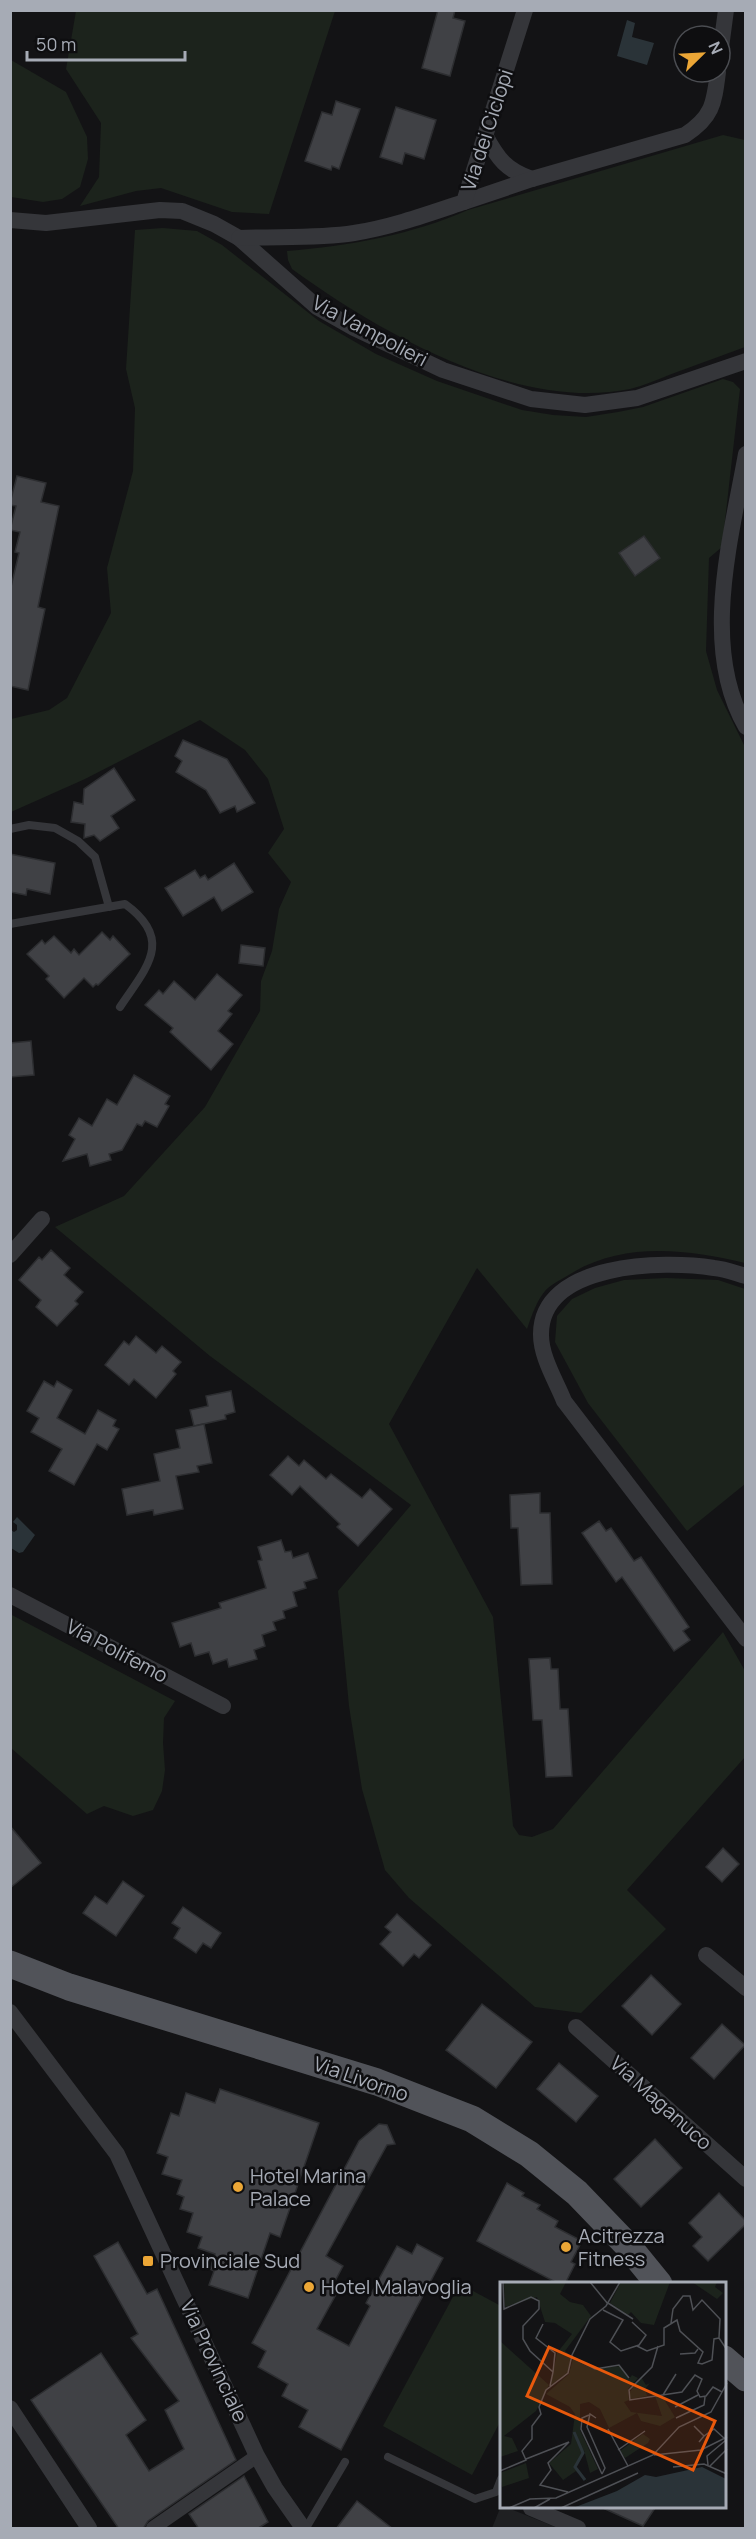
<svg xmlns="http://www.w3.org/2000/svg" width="756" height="2539" font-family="Manrope,sans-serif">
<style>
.built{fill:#1f2022}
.green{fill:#1c231c}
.water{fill:#2a3338}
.building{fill:#404145;stroke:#2d2e31;stroke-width:1.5}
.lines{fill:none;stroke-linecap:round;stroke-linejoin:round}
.service{stroke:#35363a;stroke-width:8}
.pedestrian{stroke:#35363a;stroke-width:14}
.minor{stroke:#35363a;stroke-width:16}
.primary{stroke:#515359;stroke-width:27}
.poi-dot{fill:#eba636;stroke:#0e0e10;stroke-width:2}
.labels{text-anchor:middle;stroke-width:5;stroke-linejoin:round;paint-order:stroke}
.street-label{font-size:20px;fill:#a6abb5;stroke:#0e0e10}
.poi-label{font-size:20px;fill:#a6abb5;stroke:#0e0e10;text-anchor:start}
.inset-river{fill:none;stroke:#2a3338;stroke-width:3}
.inset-road{fill:none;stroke:#4e5055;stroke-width:1.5}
.view{fill:#e8590c;fill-opacity:0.15;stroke:#e8590c;stroke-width:3}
.inset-edge{fill:none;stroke:#a6abb5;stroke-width:3}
</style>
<rect width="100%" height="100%" fill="#131315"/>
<!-- built -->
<path class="built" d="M501,2506L508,2508L558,2528H492Z"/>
<!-- green -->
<g class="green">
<path d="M76,11H335L269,214L232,212L161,188L136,191L80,206L99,177L101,123L66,69Z"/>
<path d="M11,60L66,92L87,137L88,159L80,187L62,199L43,202L11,197Z"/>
<path d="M723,135L745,140V347C720,356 694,366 669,375C656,380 643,386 630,389C518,412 380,333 292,269L288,260L287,251C349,246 411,235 468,210Z"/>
<path d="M163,228L197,231L222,245L319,321L376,354L437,381L522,410L553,415L586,417L618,412L643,407L723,379L733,382L740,389L722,547L709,558L706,651L717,690L745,747V1263C686,1249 621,1241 567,1276C560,1280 550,1285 545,1291C536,1302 532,1315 527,1329L477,1268L389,1424L493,1617L513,1826L519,1835L532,1837L553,1829L723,1632L745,1671V1757L627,1890L666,1929L581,2013L535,2007L409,1898L385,1870L362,1789L349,1706L338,1591L411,1505L210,1356L55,1227L124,1196L205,1107L260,1011L261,981L272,951L279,909L291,882L268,853L284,829L268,779L245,750L200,720L85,779L11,812V719L49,710L67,698L111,613L107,568L133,471L135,408L126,369L135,230Z"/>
<path d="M666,1278L718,1280L745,1289V1484L687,1531L588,1403L555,1342L557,1316L572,1299L595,1288L624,1280Z"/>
<path d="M10,1614L175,1701L164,1718L163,1743L165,1770L162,1791L153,1810L133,1816L104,1806L87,1814L11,1748Z"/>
<path d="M460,2284L501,2306V2420L472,2475L383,2426Z"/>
</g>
<!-- water -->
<g class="water">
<path d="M627,20L635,23L632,37L654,43L647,65L617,56Z"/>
<path d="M17,1517L35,1535L23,1552L19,1553L11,1548V1530L14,1532L17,1530V1525L13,1522Z"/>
</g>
<!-- building -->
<g class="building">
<path d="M438,10H455L453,18L465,21L450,76L422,68Z"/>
<path d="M336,101L360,109L339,169L332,166L331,170L305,161L322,112L332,115Z"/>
<path d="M396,107L436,120L424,159L405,153L402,164L380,157Z"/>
<path d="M17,476L46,483L41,502L59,506L38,607L45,609L28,690L10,686V591L19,553L15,552L20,532L10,530L16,506L10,505V503Z"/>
<path d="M644,536L660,558L635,576L619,553Z"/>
<path d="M183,740L227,759L255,803L237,812L235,806L220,813L206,790L176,772L182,761L175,756Z"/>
<path d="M114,768L135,800L111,816L119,828L100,841L94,835L84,838L85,824L71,822L74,802L83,804L84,789Z"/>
<path d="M10,854L55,863L50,894L27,889L26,895L10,892Z"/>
<path d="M234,863L253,892L222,911L214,897L183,916L165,888L195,870L200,878L205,875L208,880Z"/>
<path d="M102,932L110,940L113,936L130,954L98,985L96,984L93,987L84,978L64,998L46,979L49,976L27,954L42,940L45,944L54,936L71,953L74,949L79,955Z"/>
<path d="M241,945L265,948L263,966L239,963Z"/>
<path d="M217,974L242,995L228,1011L232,1014L218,1031L233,1044L211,1070L170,1032L173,1028L145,1005L159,990L163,994L174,981L195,1000Z"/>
<path d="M31,1041L34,1075L10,1077V1043Z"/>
<path d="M134,1075L170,1096L165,1104L169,1106L157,1127L145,1121L142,1126L137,1124L122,1150L109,1154L111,1160L90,1166L87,1154L63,1161L75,1139L69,1135L79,1118L92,1126L107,1099L117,1105Z"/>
<path d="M51,1250L70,1268L64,1275L83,1292L75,1301L78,1304L57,1326L36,1307L41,1300L19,1280L39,1257L42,1260Z"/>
<path d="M136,1336L156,1353L162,1346L181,1362L173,1371L176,1374L156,1398L134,1379L129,1385L105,1365L124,1341L129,1345Z"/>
<path d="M44,1381L54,1387L57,1381L72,1390L57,1418L85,1434L98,1410L116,1420L113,1426L119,1429L107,1450L97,1444L74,1485L49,1471L62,1449L31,1432L39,1418L27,1411Z"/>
<path d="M231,1391L235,1412L225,1415L226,1419L194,1426L190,1410L208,1406L206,1396Z"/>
<path d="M204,1424L212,1463L197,1466L199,1472L176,1476L183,1509L154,1515L153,1510L127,1515L122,1489L160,1481L154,1454L180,1448L176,1430Z"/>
<path d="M288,1456L299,1466L304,1460L326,1479L331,1474L362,1498L370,1489L392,1509L358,1546L337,1527L340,1524L300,1486L292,1495L270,1475Z"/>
<path d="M540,1493V1513H550L552,1584L521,1585L518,1528H511L510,1495Z"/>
<path d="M599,1521L606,1531L611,1528L634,1561L641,1557L689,1627L683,1631L690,1640L674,1651L622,1577L616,1582L582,1533Z"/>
<path d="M281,1540L285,1552L291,1551L293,1558L308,1553L317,1578L304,1582L306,1588L293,1592L297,1606L283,1611L285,1618L273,1622L276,1630L262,1635L265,1646L254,1650L257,1659L229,1667L227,1659L213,1664L209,1652L195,1656L191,1643L180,1647L172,1623L221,1608L219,1603L266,1588L258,1561L262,1560L258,1547Z"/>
<path d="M550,1658L551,1669H558L560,1709H568L572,1776L546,1777L542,1720H533L529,1659Z"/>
<path d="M10,1826L41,1863L10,1888Z"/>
<path d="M723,1848L739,1864L722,1882L706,1867Z"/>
<path d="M123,1881L144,1896L116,1936L83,1913L95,1896L107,1904Z"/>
<path d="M183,1907L221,1933L211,1948L203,1943L196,1953L174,1938L180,1928L172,1923Z"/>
<path d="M397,1914L431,1945L419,1958L414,1954L403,1966L380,1944L391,1932L385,1927Z"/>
<path d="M651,1975L681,2004L652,2035L622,2006Z"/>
<path d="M482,2004L532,2042L496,2088L446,2050Z"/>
<path d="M722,2024L745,2045L714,2079L691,2058Z"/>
<path d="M559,2063L598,2096L576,2122L537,2089Z"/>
<path d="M220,2089L319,2123L280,2237L270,2233L248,2298L209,2285L214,2271L210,2269L215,2254L198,2248L202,2237L187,2232L193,2213L180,2209L184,2197L177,2194L182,2180L162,2174L168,2157L157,2153L171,2113L179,2116L186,2093L215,2103Z"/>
<path d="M379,2124L387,2125L395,2144L387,2145L326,2256L343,2266L333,2285L339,2289L317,2329L349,2346L370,2306L366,2303L397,2246L412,2254L417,2244L443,2258L341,2450L299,2427L308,2410L282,2396L288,2384L258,2367L266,2351L252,2343L359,2141Z"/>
<path d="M655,2139L682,2168L641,2207L614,2179Z"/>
<path d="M507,2183L524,2193L522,2196L540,2205L537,2209L558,2221L555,2227L582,2241L571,2262L575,2264L565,2284H559L477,2241Z"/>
<path d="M719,2193L746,2221V2224L708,2261L693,2246L702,2237L689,2223Z"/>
<path d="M118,2242L147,2294L157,2289L236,2460L148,2521L143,2529H119L31,2400L101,2353L146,2420L126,2435L149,2471L184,2449L165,2410L179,2401L131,2338L138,2334L94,2256Z"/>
<path d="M244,2476L268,2522L257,2529H199L189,2514Z"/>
<path d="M357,2501L393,2529H336Z"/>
<path d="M603,2508H655L643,2526Z"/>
</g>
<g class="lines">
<!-- service -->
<g class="service">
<path d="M10,829L29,825L55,828L78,841L95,857L109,907"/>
<path d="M10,924L125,904C175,940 146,968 120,1007"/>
<path d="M388,2457L475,2499L496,2492L501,2479"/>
<path d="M306,2528L345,2462"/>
</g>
<!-- pedestrian -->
<path class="pedestrian" d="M153,2528L257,2456"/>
<!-- minor -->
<g class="minor">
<path d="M720,55L726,10"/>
<path d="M485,135C498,159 506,170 532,179"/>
<path d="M464,202L532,179L685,135C713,117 714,103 718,72"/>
<path d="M10,220L46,223L160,210L182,211L214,224L239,238L317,307L354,328L443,370L531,399L585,405L637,398L746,361"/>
<path d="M239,238C277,236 316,239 354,233C392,227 428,214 464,202L525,10"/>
<path d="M746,454C731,538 700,648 746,727"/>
<path d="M10,1255L42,1219"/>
<path d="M746,1276C735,1273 725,1269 714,1268C664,1260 540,1262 541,1335C541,1357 556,1381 564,1401L746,1639"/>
<path d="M10,1595L223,1706"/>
<path d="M706,1955L746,1988"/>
<path d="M10,2012L117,2154L257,2456L275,2488L303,2528"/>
<path d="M576,2027L746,2179"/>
<path d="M10,2408L89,2528"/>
<path d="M531,2508L578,2528"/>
</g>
<!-- primary -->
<g class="primary">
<path d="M10,1964L69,1987L377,2082L472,2119L529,2154L577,2193L628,2246L659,2284"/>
<path d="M724,2359L746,2378"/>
</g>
</g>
<!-- markers -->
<g class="poi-dot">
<circle cx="238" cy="2187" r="6"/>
<circle cx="566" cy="2247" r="6"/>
<rect x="142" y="2255" width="12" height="12" rx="3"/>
<circle cx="309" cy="2287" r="6"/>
</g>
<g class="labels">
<!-- street labels -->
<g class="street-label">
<text transform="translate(487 130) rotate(-72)" y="7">Via dei Ciclopi</text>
<text transform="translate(370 331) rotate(28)" y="7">Via Vampolieri</text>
<text transform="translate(117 1651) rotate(28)" y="7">Via Polifemo</text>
<text transform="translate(361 2079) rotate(19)" y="7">Via Livorno</text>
<text transform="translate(661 2103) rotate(42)" y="7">Via Maganuco</text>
<text transform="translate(214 2361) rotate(65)" y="7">Via Provinciale</text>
</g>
<!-- poi labels -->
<g class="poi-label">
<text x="250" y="2183">Hotel Marina<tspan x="250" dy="23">Palace</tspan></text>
<text x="578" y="2243">Acitrezza<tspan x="578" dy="23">Fitness</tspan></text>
<text x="160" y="2268">Provinciale Sud</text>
<text x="321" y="2294">Hotel Malavoglia</text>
</g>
</g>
<!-- overview -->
<g transform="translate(500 2282)">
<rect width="226" height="226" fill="#131315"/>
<path d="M4,0H66L60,12L70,20L83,23L91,34L65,69L71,74L68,90L51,103L57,71L72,52L55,41L45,40L37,15L5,25ZM121,0H170L154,43L141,41L131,30L128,33L110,21ZM192,0H217L215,5L223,11L217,17ZM0,59L49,103L36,129L4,154L12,156L18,169L0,175ZM73,77L93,87L120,84L129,97L132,93L138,96L128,107L129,118L124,120L131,130L162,134L155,114H162L175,135L160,144L141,139L137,131L109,146L100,127L89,120L80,122V148L98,187L90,191L84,168L76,185L88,200L76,189L63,198L49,181L71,162L75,132L70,125L46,112L69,92ZM141,95L146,103L150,101L145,107L147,114L131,117L129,111ZM143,152L150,157L148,161L125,176L120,169ZM26,181L29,196L2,205L0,191Z" fill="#1c231c"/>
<path d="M202,185L226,197V226H73L117,209L145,193L156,195Z" fill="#2a3338"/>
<path class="inset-river" d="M74,150L83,171L75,185L85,198"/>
<path class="inset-road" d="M3,0L4,27L31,15L39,19V27L23,44V57L30,69L53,90L50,104M90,0L108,22M108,21L133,37M103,28L123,38L110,60L121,69L139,63L146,53L132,40M171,41L173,27L183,14H190L193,28L202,18L220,37L219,56L227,68M43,42L36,56L55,71L53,90M137,64L147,69L164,63V46L177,38L180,49L203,70L198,81L202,82L212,78L214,57L219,56M158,64L152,85L129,108L130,118L182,110L195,93L202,97L197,109L200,115L206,114L213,105L222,110M180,72L195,71L198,67M72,75L95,87L119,83L129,96M163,113L176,92M175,125L198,113M89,133L82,136L81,147L102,192M96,136L90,132L87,145L105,186L102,192M176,136L204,123L205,115M194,144L204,154L199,160M108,147L128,184M204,154L214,147L225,157M118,168L145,149M154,173L201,168L227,155M26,177L69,160L48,181L51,188L40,203L68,210M208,183L207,174L226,158M210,184L227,167M173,185L204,182L227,192M0,189L26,178L22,169L32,157V144L41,132L39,125L46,108L68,91L72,73L90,37L106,24L120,0M9,226L30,217L56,216L153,173L179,145L211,130L227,101M34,226L50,217M61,226L138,191"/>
<path class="view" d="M49,65L215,139L193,188L27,114Z"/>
<rect width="226" height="226" class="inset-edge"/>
</g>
<!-- border -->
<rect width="756" height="2539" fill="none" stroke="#a6abb5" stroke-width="24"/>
<!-- north arrow -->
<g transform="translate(702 54) rotate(66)"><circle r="28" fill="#0e0e10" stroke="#4b4d52" stroke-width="1.5"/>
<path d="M0-4.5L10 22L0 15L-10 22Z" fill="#eba636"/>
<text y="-9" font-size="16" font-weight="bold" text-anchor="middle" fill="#a6abb5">N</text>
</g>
<!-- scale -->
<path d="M27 51v9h158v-9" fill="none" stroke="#a6abb5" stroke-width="3"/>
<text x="36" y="51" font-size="18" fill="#a6abb5" stroke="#0e0e10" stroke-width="4.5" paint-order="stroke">50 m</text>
</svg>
